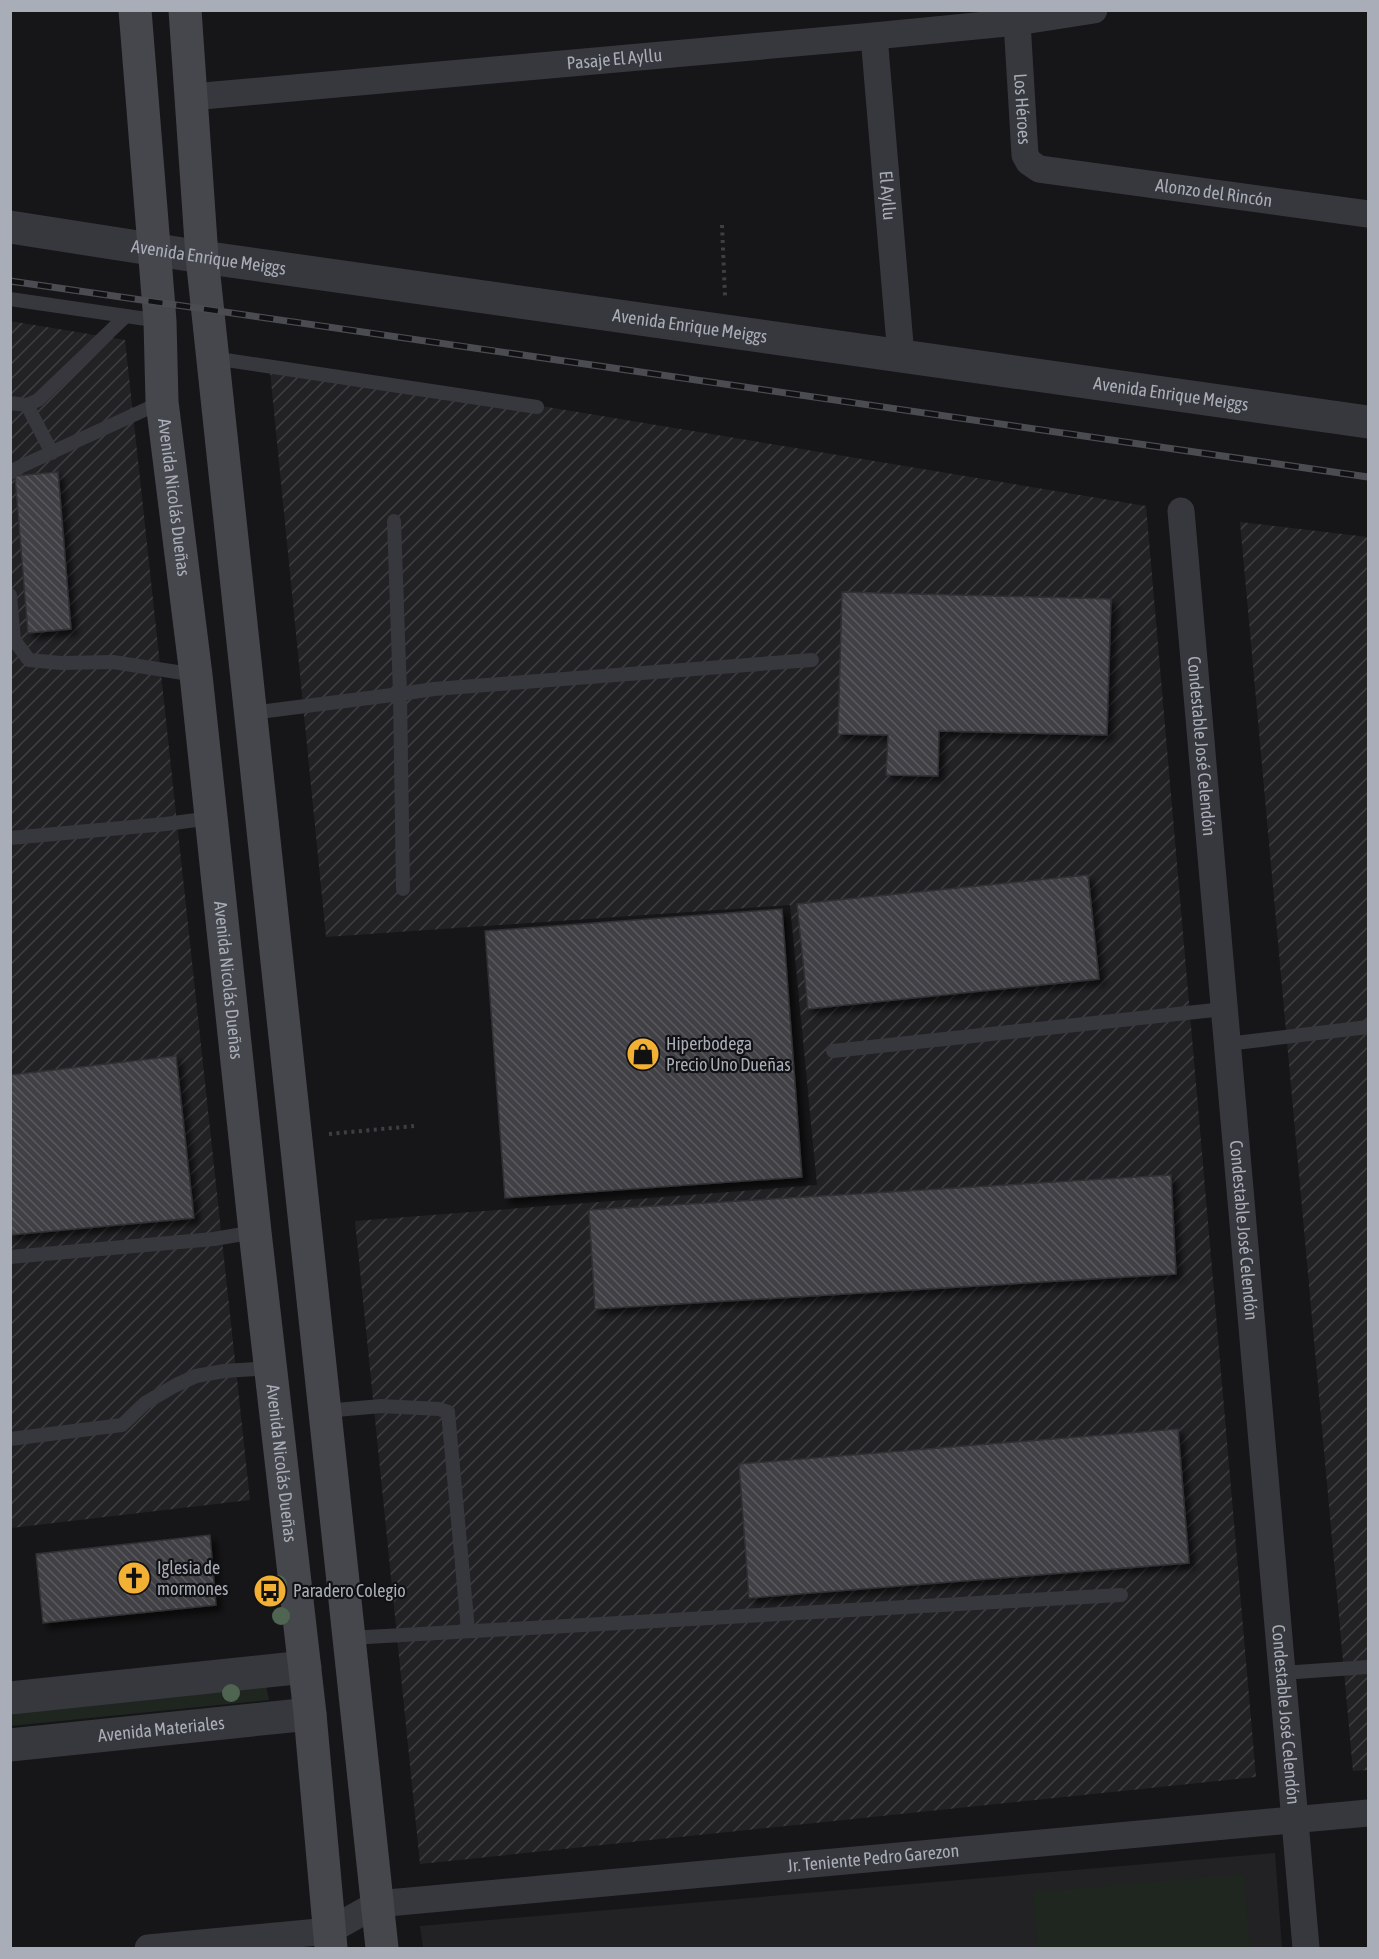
<svg xmlns="http://www.w3.org/2000/svg" width="1379" height="1959" font-family="'Asap Condensed',sans-serif">
<style>
.built{fill:#222225}
.industrial{fill:url(#industrial-furrows)}
.green{fill:#1e261f}
.building{fill:url(#building-back-hatch);stroke:#303034;stroke-width:1.5;filter:url(#shadow)}
.lines{fill:none;stroke-linecap:round;stroke-linejoin:round}
.path{stroke:#3d3f44;stroke-width:4;stroke-dasharray:3 4.5;stroke-linecap:butt}
.service{stroke:#37383d;stroke-width:14}
.minor{stroke:#37383d;stroke-width:27}
.tertiary{stroke:#37383d;stroke-width:33}
.secondary{stroke:#45474d;stroke-width:33}
.rail-casing{stroke:#4a4c52;stroke-width:7}
.rail{stroke:#111113;stroke-width:4.5;stroke-dasharray:14;stroke-linecap:butt}
.tree{fill:#506452}
.labels{text-anchor:middle;stroke-width:4.5;stroke-linejoin:round;paint-order:stroke}
.street-label{font-size:18px;fill:#a8adb8;stroke:#111113}
.poi-label{font-size:18px;fill:#a8adb8;stroke:#111113;text-anchor:start}
</style>
<defs>
<pattern id="industrial-furrows" width="10" height="10" patternUnits="userSpaceOnUse" patternTransform="scale(1.5)"><rect width="10" height="10" fill="#222225"/><path d="M-1 1l2-2M0 10L10 0M9 11l2-2" fill="none" stroke="#3f3f43"/></pattern>
<pattern id="building-back-hatch" width="6" height="6" patternUnits="userSpaceOnUse" patternTransform="scale(1.5)"><rect width="6" height="6" fill="#404145"/><path d="M-1 5l2 2M0 0l6 6M5-1l2 2" fill="none" stroke="#595a5e"/></pattern>
<filter id="shadow"><feDropShadow dx="5.5" dy="5.5" stdDeviation="3" flood-color="#0009"/></filter>
</defs>
<rect width="100%" height="100%" fill="#161618"/>
<!-- built -->
<path class="built" d="M1275,1853L1282,1948H423L420,1926Z"/>
<!-- industrial -->
<g class="industrial">
<path d="M10,321L125,340L250,1500L11,1528Z"/>
<path d="M269,361L1146,506L1256,1777L420,1864L355,1221L817,1185L790,905L326,937Z"/>
<path d="M1240,522L1368,537V1770L1353,1771Z"/>
</g>
<!-- green -->
<g class="green">
<path d="M264,1676L269,1700L11,1726V1701Z"/>
<path d="M1244,1874L1250,1948H1038L1033,1892Z"/>
</g>
<!-- building -->
<g class="building">
<path d="M58,472L71,629L28,633L15,476Z"/>
<path d="M842,592L1111,599L1107,735L939,731L938,776L886,775L888,735L838,734Z"/>
<path d="M1088,875L1099,979L808,1009L797,904Z"/>
<path d="M782,909L802,1177L505,1198L485,931Z"/>
<path d="M176,1056L194,1218L10,1235V1075Z"/>
<path d="M1171,1175L1176,1274L595,1309L589,1210Z"/>
<path d="M1178,1429L1189,1563L749,1598L739,1464Z"/>
<path d="M210,1535L216,1605L43,1623L36,1554Z"/>
</g>
<g class="lines">
<!-- path -->
<g class="path">
<path d="M722,225L725,296"/>
<path d="M329,1134L414,1126"/>
</g>
<!-- service -->
<g class="service">
<path d="M10,299L160,321"/>
<path d="M213,358L537,407"/>
<path d="M10,403L27,405L38,400L126,316"/>
<path d="M27,405L52,453"/>
<path d="M10,473L13,470L162,402"/>
<path d="M10,595L14,640L29,660L61,663L113,662L196,675"/>
<path d="M251,713L400,694L394,521"/>
<path d="M10,838L166,824L211,818"/>
<path d="M403,889L400,694L434,689L812,660"/>
<path d="M1227,1044L1368,1027"/>
<path d="M833,1051L1224,1009"/>
<path d="M10,1257L214,1239L255,1232"/>
<path d="M325,1411L381,1406L439,1409L448,1412L468,1630"/>
<path d="M10,1439L122,1425L145,1403L176,1385L196,1376L224,1371L270,1368"/>
<path d="M349,1638L1121,1595"/>
<path d="M1282,1673L1368,1667"/>
</g>
<!-- minor -->
<g class="minor">
<path id="s1" d="M1017,22L1025,155L1029,162L1039,169L1368,214"/>
<path id="s2" d="M874,36L901,356"/>
<path id="s3" d="M192,97L874,36L1017,22L1094,10"/>
<path id="s4" d="M1181,511L1306,1948"/>
<path id="s5" d="M148,1948L329,1931L377,1904L1368,1813"/>
</g>
<!-- tertiary -->
<g class="tertiary">
<path id="s6" d="M10,227L202,257L1368,422"/>
<path d="M10,1698L305,1667"/>
<path id="s7" d="M10,1745L310,1714"/>
</g>
<!-- secondary -->
<g class="secondary">
<path id="s8" d="M135,10L160,321L162,402L196,675L255,1232L310,1714L331,1948"/>
<path d="M185,10L202,257L382,1948"/>
</g>
<!-- rail casing -->
<g class="rail-casing">
<path id="rail" d="M10,281L1368,477"/>
</g>
<!-- rail -->
<use href="#rail" class="rail"/>
</g>
<!-- trees -->
<g class="tree">
<circle cx="278" cy="1584" r="9"/>
<circle cx="281" cy="1616" r="9"/>
<circle cx="231" cy="1693" r="9"/>
</g>
<!-- icons -->
<defs>
<g id="shop-disc" transform="scale(1.725)"><circle r="9.5" fill="#f2b134" stroke="#111113"/><path d="M-5-2.5h2.3a2.7 3.5 0 0 1 5.4 0H5L5.5 6h-11ZM-1.5-2.5h3a1.5 2.3 0 0 0-3 0Z" fill="#111"/></g>
<g id="church-disc" transform="scale(1.725)"><circle r="9.5" fill="#f2b134" stroke="#111113"/><path d="M-1.2-6h2.4v3.5h3.3v2.4h-3.3V6h-2.4V-.1h-3.3v-2.4h3.3Z" fill="#111"/></g>
<g id="bus-disc" transform="scale(1.725)"><circle r="9.5" fill="#f2b134" stroke="#111113"/><path d="M-5-6H5V4H4V6H2V4H-2V6H-4V4H-5ZM-3.5-4V0h7V-4ZM-3.5 1.2v1.5H-2V1.2ZM2 1.2v1.5H3.5V1.2Z" fill="#111"/></g>
</defs>
<g fill-rule="evenodd">
<use href="#shop-disc" x="643" y="1054"/>
<use href="#church-disc" x="134" y="1578"/>
<use href="#bus-disc" x="270" y="1591"/>
</g>
<g class="labels">
<!-- street labels -->
<g class="street-label">
<text dy="6" stroke="none"><textPath href="#s3" startOffset="424">Pasaje El Ayllu</textPath></text>
<text dy="6" stroke="none"><textPath href="#s1" startOffset="87">Los Héroes</textPath></text>
<text dy="6" stroke="none"><textPath href="#s1" startOffset="330">Alonzo del Rincón</textPath></text>
<text dy="6" stroke="none"><textPath href="#s2" startOffset="160">El Ayllu</textPath></text>
<text dy="6" stroke="none"><textPath href="#s6" startOffset="201">Avenida Enrique Meiggs</textPath></text>
<text dy="6" stroke="none"><textPath href="#s6" startOffset="687">Avenida Enrique Meiggs</textPath></text>
<text dy="6" stroke="none"><textPath href="#s6" startOffset="1173">Avenida Enrique Meiggs</textPath></text>
<text dy="6" stroke="none"><textPath href="#s8" startOffset="489">Avenida Nicolás Dueñas</textPath></text>
<text dy="6" stroke="none"><textPath href="#s4" startOffset="236">Condestable José Celendón</textPath></text>
<text dy="6" stroke="none"><textPath href="#s8" startOffset="975">Avenida Nicolás Dueñas</textPath></text>
<text dy="6" stroke="none"><textPath href="#s4" startOffset="722">Condestable José Celendón</textPath></text>
<text dy="6" stroke="none"><textPath href="#s8" startOffset="1461">Avenida Nicolás Dueñas</textPath></text>
<text dy="6" stroke="none"><textPath href="#s4" startOffset="1208">Condestable José Celendón</textPath></text>
<text dy="6" stroke="none"><textPath href="#s7" startOffset="152">Avenida Materiales</textPath></text>
<text dy="6" stroke="none"><textPath href="#s5" startOffset="735">Jr. Teniente Pedro Garezon</textPath></text>
</g>
<!-- poi labels -->
<g class="poi-label">
<text x="666" y="1050">Hiperbodega<tspan x="666" dy="21">Precio Uno Dueñas</tspan></text>
<text x="157" y="1574">Iglesia de<tspan x="157" dy="21">mormones</tspan></text>
<text x="293" y="1597">Paradero Colegio</text>
</g>
</g>
<!-- border -->
<rect width="1379" height="1959" fill="none" stroke="#a8adb8" stroke-width="24"/>
</svg>
